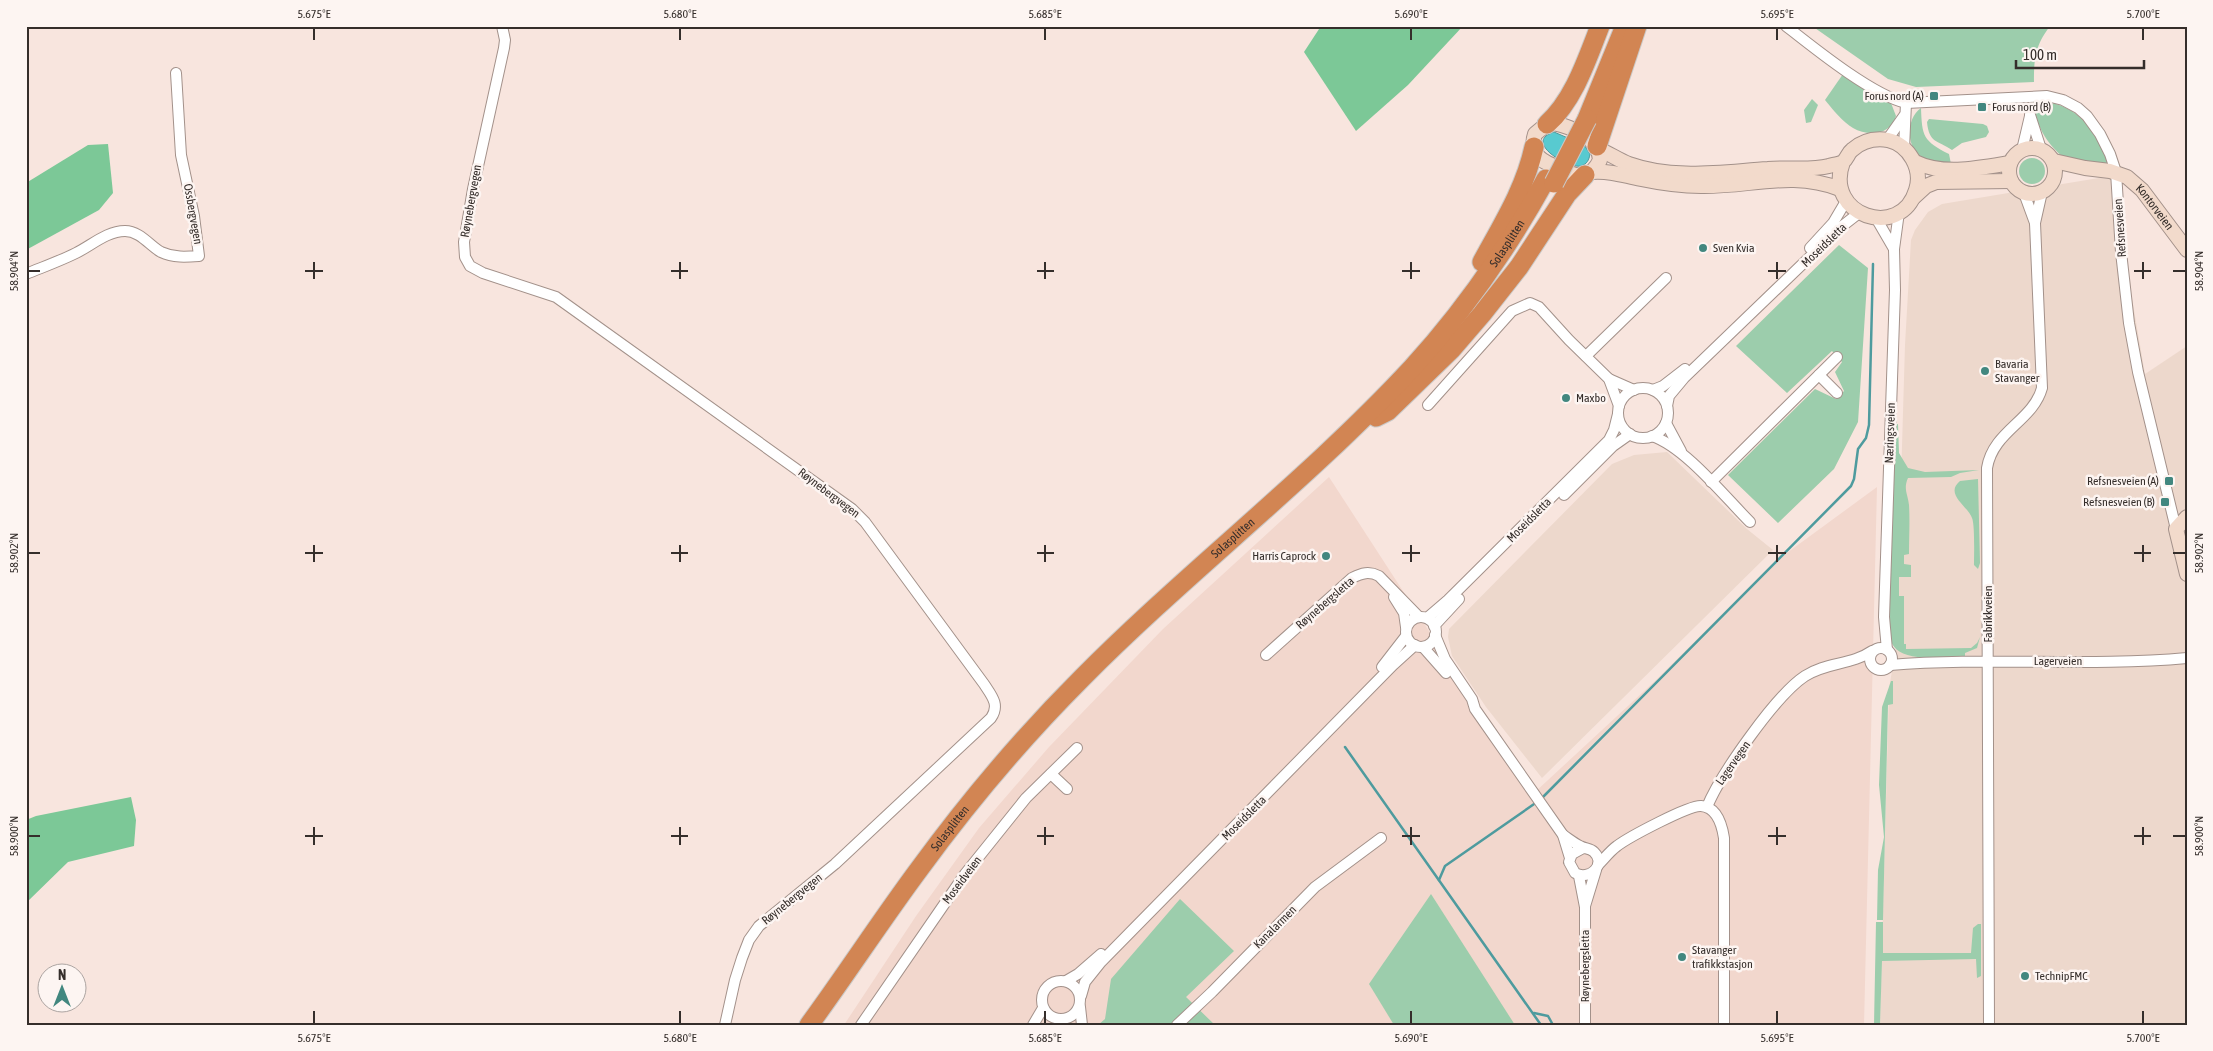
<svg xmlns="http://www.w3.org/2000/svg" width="2213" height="1051" font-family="'Asap Condensed',sans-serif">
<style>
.commercial{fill:#edd8cc}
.built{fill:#f2d7cd}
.green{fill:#9ccdac}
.forest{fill:#7cc897}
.water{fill:#58cad0;stroke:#4e9b9e}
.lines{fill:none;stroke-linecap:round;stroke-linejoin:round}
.stream{stroke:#4e9b9e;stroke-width:2.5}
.street-casing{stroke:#a3918a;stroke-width:12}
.secondary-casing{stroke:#a3918a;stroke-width:16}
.highway-casing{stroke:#cac9c8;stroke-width:21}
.street{stroke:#fff;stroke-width:10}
.secondary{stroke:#f2dacb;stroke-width:14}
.highway{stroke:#d28553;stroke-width:19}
.highway-bridge-casing{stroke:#cac9c8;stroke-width:21;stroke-linecap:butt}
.highway-bridge{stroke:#d28553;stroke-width:19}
.ticks{fill:none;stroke:#352e2b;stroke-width:2}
.poi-dot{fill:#42877f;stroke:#fdf5f2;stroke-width:2}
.labels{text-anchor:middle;stroke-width:5;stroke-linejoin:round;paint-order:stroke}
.poi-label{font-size:12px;fill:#352e2b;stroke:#fdf5f2;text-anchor:start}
.street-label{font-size:12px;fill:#352e2b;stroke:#fdf5f2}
.neatline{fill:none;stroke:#352e2b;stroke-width:2}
.ticks-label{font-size:12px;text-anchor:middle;fill:#352e2b}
</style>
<rect width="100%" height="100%" fill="#f8e5de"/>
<!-- commercial -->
<g class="commercial">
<path d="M2111,176L2145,374L2187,346V1025H1880L1889,688L1896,649L1905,345L1911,240L1915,230L1928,212L1942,204Z"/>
<path d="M1667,452L1747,529L1773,550L1542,778L1486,707L1452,656L1448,637L1449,629L1612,464L1634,455Z"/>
</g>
<!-- built -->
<path class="built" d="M1329,477L1534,793L1656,680L1772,564L1877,487L1864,1025H844L916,916L979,828L1049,747L1163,629Z"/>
<!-- green -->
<g class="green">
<path d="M1812,26H2050C2035,46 2034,58 2034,82L1916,87L1888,79Z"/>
<path d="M1843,74L1891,103L1896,116C1891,135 1868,137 1853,128C1843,122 1833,110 1825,100Z"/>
<path d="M1812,99L1818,105L1811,122L1806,123L1804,110Z"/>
<path d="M2033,101C2076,101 2096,128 2109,166L2064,158C2045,142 2036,125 2033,101Z"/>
<path d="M1921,108C1922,136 1923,141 1949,154L1951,164C1943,163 1931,163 1924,159C1906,150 1905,119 1921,108Z"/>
<path d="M1929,119L1983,124L1987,126L1989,132L1986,137L1962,143L1952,150C1937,140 1929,143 1927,122Z"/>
<circle cx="2032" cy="171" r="13"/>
<path d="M1839,245L1868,268L1858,422L1834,469L1778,523L1728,475L1815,389L1836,399L1844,391L1835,372L1842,362L1832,351L1787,393L1736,346Z"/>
<path d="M1898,424L1899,453L1908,468L1925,472L1979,470L1960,473L1951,477L1908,478C1903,489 1908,494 1909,505C1910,521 1909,538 1909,554L1904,555V564L1911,565V577H1899V596H1904V644H1906V649L1971,648L1977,643L1980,637L1977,648L1965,653V657C1947,657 1910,662 1896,649C1891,644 1890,638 1888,632L1895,425Z"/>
<path d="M1978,479L1980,563L1978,569L1974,565C1974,558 1975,524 1972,518C1968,506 1944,494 1960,481Z"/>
<path d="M1891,681H1893V704L1888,705L1883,920H1877L1878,870L1884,837L1879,785L1882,707Z"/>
<path d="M1431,894L1515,1025H1394L1369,984Z"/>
<path d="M1180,899L1234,951L1186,997L1215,1025H1098L1105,1019L1111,979Z"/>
<path d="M1876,922H1883V953H1971L1973,928L1978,924H1981V976L1977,978L1976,959L1882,961L1880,1025H1874Z"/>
</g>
<!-- forest -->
<g class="forest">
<path d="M1321,26H1463L1408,85L1356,131L1304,52Z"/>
<path d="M108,144L113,193L99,210L26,250V183L88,145Z"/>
<path d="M131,797L136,820L134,846L68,862L26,903V820L36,816Z"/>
</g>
<!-- water -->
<path class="water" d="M1554,132L1584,145L1590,154C1589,160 1587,164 1581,166C1569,169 1522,142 1554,132Z"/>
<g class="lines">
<!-- stream -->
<g class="stream">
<path d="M1345,747L1541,1025"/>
<path d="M1542,798L1851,486L1854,479L1858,449L1866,438L1869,425L1873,264"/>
<path d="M1439,880L1445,866L1537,802"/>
<path d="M1534,1013L1548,1016L1553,1025"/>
</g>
<!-- street casing -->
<g class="street-casing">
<g id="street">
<path d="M502,26L505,40L504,48L473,189L464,242L465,257L470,266L483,273L556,297L852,509L865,522L984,684C992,696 1000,705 991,718L835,864L759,926L749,940L742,958L735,980L725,1025"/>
<path d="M1786,26C1814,48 1872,95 1906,103L2047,96L2063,100L2078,108L2087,116L2100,134L2110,154L2116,172L2121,252L2129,323L2138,372L2176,529"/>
<path d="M2030,115L2041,149"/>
<path d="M1887,140L1904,116"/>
<path d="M1904,149L1906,103"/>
<path d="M2022,150L2030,116"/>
<path d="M2024,193L2035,223"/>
<path d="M1876,218L1894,249"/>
<path d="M1810,248L1833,223L1846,201"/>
<path d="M26,274C43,267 60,261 76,253C92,245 107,231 125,231C140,231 150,246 161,252C174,258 186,257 199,256L194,216L181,155L176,73"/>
<path d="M1586,356L1666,278"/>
<path d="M1819,375L1837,393"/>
<path d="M1609,379L1634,390"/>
<circle cx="1643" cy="413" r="25"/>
<path d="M1653,390L1663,386L1685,369"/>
<path d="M1428,405L1512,311L1530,303L1539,307L1569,340L1609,379L1619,406"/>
<path d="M1667,406L1669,396L1684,378L1841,227L1859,213"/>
<path d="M1666,423L1681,451"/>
<path d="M1652,436C1685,447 1724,496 1750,522"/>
<path d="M1711,482L1837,357"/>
<path d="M1564,495L1613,446L1630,434"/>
<path d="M1394,597L1404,613L1406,627"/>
<circle cx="1421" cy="632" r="15"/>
<path d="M1427,618L1448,600L1609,440L1614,430L1618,414"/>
<path d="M1434,626L1459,599"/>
<path d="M1435,635L1445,659L1472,699L1475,709L1563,835L1570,858"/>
<path d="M1423,647L1446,673"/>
<circle cx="1881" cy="659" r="11"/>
<path d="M1887,650L1884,617L1895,290L1894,249L1899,212"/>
<path d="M1266,655L1352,578C1362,573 1369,571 1379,576L1419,617"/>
<path d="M1890,665C1989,657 2088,667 2187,658"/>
<path d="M1382,667L1406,636"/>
<path d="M1051,774L1067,789"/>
<path d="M1707,807C1720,775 1776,695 1805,676C1826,662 1852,665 1872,651"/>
<path d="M1563,835C1569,839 1574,843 1580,846C1585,849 1590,848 1594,852C1607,865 1589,881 1575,873L1569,862L1572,854L1583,848"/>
<path d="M1598,865C1604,859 1610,851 1617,846C1629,837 1689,805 1701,806C1717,807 1722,825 1724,838V1025"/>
<path d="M1579,876L1585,907V1025"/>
<path d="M1585,906L1596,870"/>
<circle cx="1061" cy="1000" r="19"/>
<path d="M1066,981L1078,974L1101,954"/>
<path d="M1081,996L1085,982L1101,962L1393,665L1415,645"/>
<path d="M1080,1007L1082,1025"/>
<path d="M861,1025L965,874L1026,798L1077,748"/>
<path d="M1033,1025L1043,1008"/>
<path d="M1177,1025L1212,992L1315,887L1381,838"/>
<path d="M1989,1025L1987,468C1993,431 2033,421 2042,388L2035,223L2042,192"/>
</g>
</g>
<!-- secondary casing -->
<g class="secondary-casing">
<g id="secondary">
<path d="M1553,123C1572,127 1599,138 1600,160C1589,184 1572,175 1554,166C1547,163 1539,160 1536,153C1532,146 1533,140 1535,134L1547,124Z"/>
<circle cx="2032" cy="171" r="23"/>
<path d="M1598,149C1609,153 1618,160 1629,164C1674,180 1721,172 1768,169C1788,167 1809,171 1829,166C1832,165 1840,164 1843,162C1847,159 1848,153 1852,150C1862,141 1875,138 1888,140C1909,145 1923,169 1916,190C1901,241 1823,216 1843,162"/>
<path id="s1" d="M2054,161L2085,168L2110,171L2127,177L2142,190L2187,250"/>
<path d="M1915,162C1943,176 1980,168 2010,163"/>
<path d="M1592,172C1612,171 1621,175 1641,179C1660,183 1681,186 1701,186C1750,187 1792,170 1840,189"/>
<path d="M1914,197L1926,186L1936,182L2011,181"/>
<path d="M2187,517L2176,529L2187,574"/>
</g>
</g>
<!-- highway casing -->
<g class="highway-casing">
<g id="highway">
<path d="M1587,119L1625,26"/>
<path d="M1547,124C1574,100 1587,59 1600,26"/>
<path d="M1597,146L1637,26"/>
<path d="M1482,262C1502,225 1525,189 1534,147"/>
<path d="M1376,417L1388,411L1451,350L1482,314L1519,267L1567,194L1585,175"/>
<path id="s2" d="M809,1025C847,973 882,919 920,868C969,801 1023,737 1082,678C1188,571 1309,479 1412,368C1464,311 1509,246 1546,179"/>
</g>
</g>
<!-- street -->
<use href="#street" class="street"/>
<!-- secondary -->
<use href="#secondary" class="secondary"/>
<!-- highway -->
<use href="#highway" class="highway"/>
<!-- highway-bridge casing -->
<g class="highway-bridge-casing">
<path id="highway-bridge" d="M1554,183L1587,119"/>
</g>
<!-- highway-bridge -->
<use href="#highway-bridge" class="highway-bridge"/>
</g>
<!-- ticks -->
<path class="ticks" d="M314,28V40M680,28V40M1045,28V40M1411,28V40M1777,28V40M2143,28V40M314,262V279M680,262V279M1045,262V279M1411,262V279M1777,262V279M2143,262V279M28,271H40M305,271H323M671,271H688M1037,271H1054M1402,271H1420M1768,271H1786M2134,271H2151M2173,271H2186M314,545V562M680,545V562M1045,545V562M1411,545V562M1777,545V562M2143,545V562M28,553H40M305,553H323M671,553H688M1037,553H1054M1402,553H1420M1768,553H1786M2134,553H2151M2173,553H2186M314,827V845M680,827V845M1045,827V845M1411,827V845M1777,827V845M2143,827V845M28,836H40M305,836H323M671,836H688M1037,836H1054M1402,836H1420M1768,836H1786M2134,836H2151M2173,836H2186M314,1011V1024M680,1011V1024M1045,1011V1024M1411,1011V1024M1777,1011V1024M2143,1011V1024"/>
<!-- markers -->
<g class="poi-dot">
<rect x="1929" y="91" width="10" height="10" rx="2.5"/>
<rect x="1977" y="102" width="10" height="10" rx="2.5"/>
<circle cx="1703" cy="248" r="5"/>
<circle cx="1985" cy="371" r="5"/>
<circle cx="1566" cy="398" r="5"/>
<rect x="2164" y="476" width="10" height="10" rx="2.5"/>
<rect x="2160" y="497" width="10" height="10" rx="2.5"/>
<circle cx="1326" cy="556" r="5"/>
<circle cx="1682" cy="957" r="5"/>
<circle cx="2025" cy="976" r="5"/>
</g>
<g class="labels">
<!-- poi labels -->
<g class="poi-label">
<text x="1924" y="100" text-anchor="end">Forus nord (A)</text>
<text x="1992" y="111">Forus nord (B)</text>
<text x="1713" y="252">Sven Kvia</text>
<text x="1995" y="368">Bavaria<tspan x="1995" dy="14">Stavanger</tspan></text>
<text x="1576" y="402">Maxbo</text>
<text x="2159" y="485" text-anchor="end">Refsnesveien (A)</text>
<text x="2155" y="506" text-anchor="end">Refsnesveien (B)</text>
<text x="1316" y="560" text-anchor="end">Harris Caprock</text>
<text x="1692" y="954">Stavanger<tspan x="1692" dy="14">trafikkstasjon</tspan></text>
<text x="2035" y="980">TechnipFMC</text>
</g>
<!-- street labels -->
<g class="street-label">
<text transform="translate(471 201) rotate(-80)" y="4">Røynebergvegen</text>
<text dy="4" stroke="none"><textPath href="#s1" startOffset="116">Kontorveien</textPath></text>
<text transform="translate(193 214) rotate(80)" y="4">Ossbergvegen</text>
<text transform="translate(2120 228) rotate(-94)" y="4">Refsnesveien</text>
<text dy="4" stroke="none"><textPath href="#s2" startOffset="1052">Solasplitten</textPath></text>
<text transform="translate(1824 245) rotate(-44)" y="4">Moseidsletta</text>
<text transform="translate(1890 433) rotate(-88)" y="4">Næringsveien</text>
<text transform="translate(829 493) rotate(37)" y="4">Røynebergvegen</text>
<text transform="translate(1529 520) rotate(-45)" y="4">Moseidsletta</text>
<text dy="4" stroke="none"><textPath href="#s2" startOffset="648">Solasplitten</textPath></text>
<text transform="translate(1325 603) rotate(-41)" y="4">Røynebergsletta</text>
<text transform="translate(1988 614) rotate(-90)" y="4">Fabrikkveien</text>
<text x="2058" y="665">Lagerveien</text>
<text transform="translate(1733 763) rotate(-55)" y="4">Lagervegen</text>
<text transform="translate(1244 818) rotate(-45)" y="4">Moseidsletta</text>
<text dy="4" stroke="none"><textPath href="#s2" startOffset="242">Solasplitten</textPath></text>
<text transform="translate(962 880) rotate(-53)" y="4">Moseidveien</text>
<text transform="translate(792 899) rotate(-39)" y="4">Røynebergvegen</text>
<text transform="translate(1275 927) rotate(-45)" y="4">Kanalarmen</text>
<text transform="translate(1585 966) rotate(-90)" y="4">Røynebergsletta</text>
</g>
</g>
<!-- border -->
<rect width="2213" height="1051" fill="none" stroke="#fdf5f2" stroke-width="55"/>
<!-- north arrow -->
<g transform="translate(62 988)"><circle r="24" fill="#fdf5f2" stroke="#ada5a2"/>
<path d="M0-4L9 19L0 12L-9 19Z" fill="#42877f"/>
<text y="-8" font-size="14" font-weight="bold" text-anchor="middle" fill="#352e2b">N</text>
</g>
<!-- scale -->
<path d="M2016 60v8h128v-8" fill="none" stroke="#352e2b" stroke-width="2.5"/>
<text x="2023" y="60" font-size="15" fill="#352e2b" stroke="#fdf5f2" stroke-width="4" paint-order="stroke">100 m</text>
<rect x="28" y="28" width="2158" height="996" class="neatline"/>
<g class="ticks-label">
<text x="314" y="18">5.675°E</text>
<text x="680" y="18">5.680°E</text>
<text x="1045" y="18">5.685°E</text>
<text x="1411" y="18">5.690°E</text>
<text x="1777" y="18">5.695°E</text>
<text x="2143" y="18">5.700°E</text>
<text transform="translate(14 271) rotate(-90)" y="4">58.904°N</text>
<text transform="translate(2199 271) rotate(-90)" y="4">58.904°N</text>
<text transform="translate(14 553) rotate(-90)" y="4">58.902°N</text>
<text transform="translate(2199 553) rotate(-90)" y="4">58.902°N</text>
<text transform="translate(14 836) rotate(-90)" y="4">58.900°N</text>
<text transform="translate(2199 836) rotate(-90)" y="4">58.900°N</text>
<text x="314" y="1042">5.675°E</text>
<text x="680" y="1042">5.680°E</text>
<text x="1045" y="1042">5.685°E</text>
<text x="1411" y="1042">5.690°E</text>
<text x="1777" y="1042">5.695°E</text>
<text x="2143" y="1042">5.700°E</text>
</g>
</svg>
